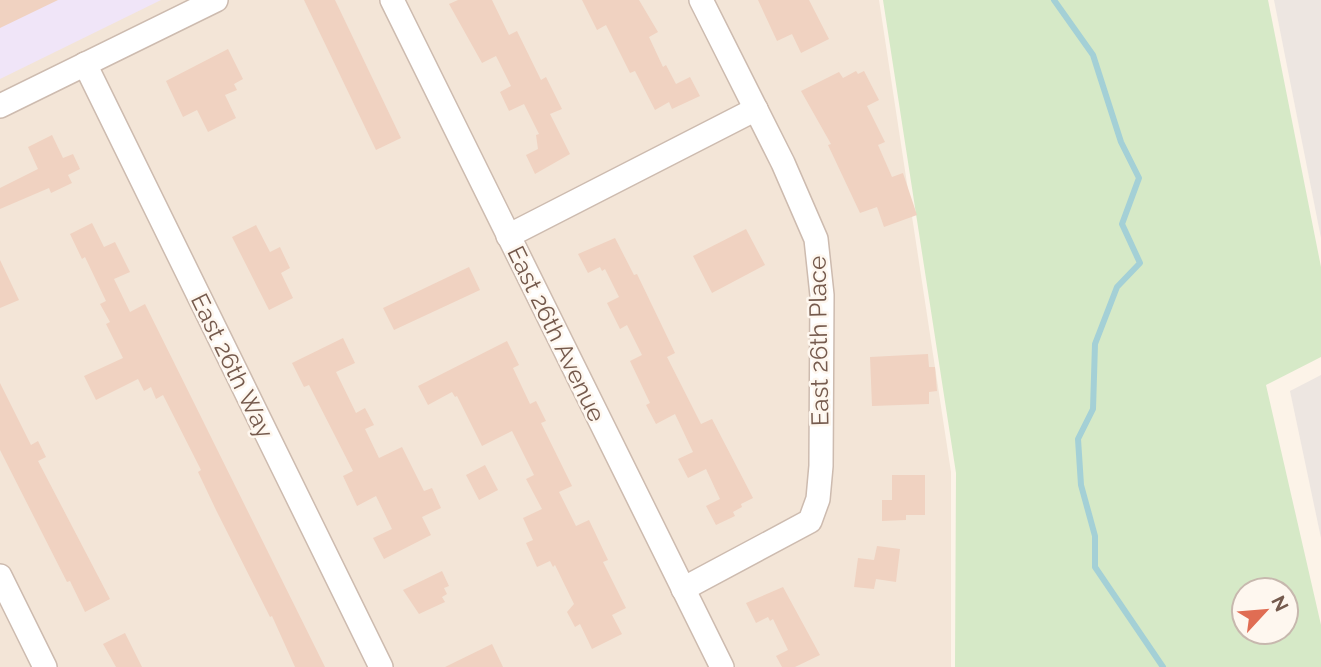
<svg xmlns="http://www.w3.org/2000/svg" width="1321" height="667" font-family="Raleway,sans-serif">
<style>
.residential{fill:#f3e5d7}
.industrial{fill:#ede6e1}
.education{fill:#f0e5f8}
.green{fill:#d6e9c7;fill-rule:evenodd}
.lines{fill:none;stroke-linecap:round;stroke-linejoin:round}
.stream{stroke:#a4d0d6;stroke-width:6}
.building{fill:#f0d2c1}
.minor-casing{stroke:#cdbbaf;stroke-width:26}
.minor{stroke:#fff;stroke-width:23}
.labels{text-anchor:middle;stroke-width:5;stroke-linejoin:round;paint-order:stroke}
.street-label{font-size:24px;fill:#755a4d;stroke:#fef7ef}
</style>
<rect width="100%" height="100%" fill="#fcf3e8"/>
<!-- residential -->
<path class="residential" d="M0,0H879L951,472V667H0Z"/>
<!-- industrial -->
<g class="industrial">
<path d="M1274,0H1321V238Z"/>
<path d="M1321,375V538L1290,391Z"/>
</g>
<!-- education -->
<path class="education" d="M0,0H161L0,79Z"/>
<!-- green -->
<path class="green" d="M883,0H1268L1321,267V357L1266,385L1321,625V667H955L956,473ZM1244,590H1286V632H1244Z"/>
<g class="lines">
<!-- stream -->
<path class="stream" d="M1054,0L1093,55L1121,142L1139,178L1122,224L1140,263L1117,287L1095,344L1093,409L1078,439L1081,485L1095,536V567L1163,667"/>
</g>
<!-- building -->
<g class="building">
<path d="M0,0H58L0,28Z"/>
<path d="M304,0H335L401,138L376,150Z"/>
<path d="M458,0H492L509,35L517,31L541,80L546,77L562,109L550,114L570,154L535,174L526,155L538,149L536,135L539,134L524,104L509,111L500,92L511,86L496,56L482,63L449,4Z"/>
<path d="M582,0H639L658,32L649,37L663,67L666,65L676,84L690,77L700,96L672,109L669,102L655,110L635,71L630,73L606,25L597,30Z"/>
<path d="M758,0H809L829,39L801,53L792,34L777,41Z"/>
<path d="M228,49L243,79L234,84L237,90L225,95L236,118L208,132L197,110L183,117L166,81Z"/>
<path d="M856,71L858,74L864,71L879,100L867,106L885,142L878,145L892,177L903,173L917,215L884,227L877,207L860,213L828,145L831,144L801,91L839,72L843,78Z"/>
<path d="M52,135L63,158L73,154L80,169L68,175L72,183L51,193L49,188L0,209V188L38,169L28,147Z"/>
<path d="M92,223L104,247L115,242L130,272L114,279L130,312L145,304L325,667H295L272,616L270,617L216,510L198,472L201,470L163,395L156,399L151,387L144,391L138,379L96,400L84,376L123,358L106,324L110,322L100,304L106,301L85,257L82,259L70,234Z"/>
<path d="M256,225L270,252L280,247L290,268L281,273L293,298L269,310L232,237Z"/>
<path d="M746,229L765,265L712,293L693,256Z"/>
<path d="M615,238L634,275L637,274L675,353L667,357L701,424L712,419L753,498L741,504L742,507L733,512L735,516L716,525L706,506L720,499L706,469L688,478L678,459L693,452L675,414L656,424L646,405L650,403L630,361L642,355L627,325L620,329L607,303L619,297L605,269L602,271L600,267L588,273L578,254Z"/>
<path d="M0,260L19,300L0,308Z"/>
<path d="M469,267L480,290L394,330L383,308Z"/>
<path d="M343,338L355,363L336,372L356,413L365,408L374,425L365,429L379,458L402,447L424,491L432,488L441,508L422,517L431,535L384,559L373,538L392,529L376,496L357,506L343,476L353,471L309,385L304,387L292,363Z"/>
<path d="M507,341L519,365L513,368L530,404L536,401L546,421L541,423L572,486L559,492L576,526L589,520L608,560L603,562L626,608L612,615L622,634L592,649L580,624L575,627L567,612L574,604L555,565L553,567L550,561L537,567L526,543L533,540L523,518L542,509L526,479L534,475L512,431L482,446L457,396L455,397L452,392L428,405L418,386Z"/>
<path d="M928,354L929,367H935L937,391L929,392V404L872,406L870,357Z"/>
<path d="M0,383L31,445L38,441L46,457L38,461L110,599L85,612L70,581L67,582L0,450Z"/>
<path d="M485,465L498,490L479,500L466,475Z"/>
<path d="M892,475H925V515H906V520L882,521V500H892Z"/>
<path d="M877,546L900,549L896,582L876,579L874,589L854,587L858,558L874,560Z"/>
<path d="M442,571L449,586L444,588L447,594L442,597L445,602L419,614L403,590Z"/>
<path d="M783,587L820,655L795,667H782L776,656L788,650L773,619L770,621L768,617L756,623L746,603Z"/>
<path d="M125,633L142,667H116L103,644Z"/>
<path d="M492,644L503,667H445Z"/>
</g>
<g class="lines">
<!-- minor casing -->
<g class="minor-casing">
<g id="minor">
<path d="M392,0L722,667"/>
<path d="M85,64L381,667"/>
<path d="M0,106L216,0"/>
<path d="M508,236L756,109"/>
<path d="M0,576L45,667"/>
<path d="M683,589L810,521L818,499L821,466L822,295L816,239L783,163L701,0"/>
</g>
</g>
<!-- minor -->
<use href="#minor" class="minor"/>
</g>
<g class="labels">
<!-- street labels -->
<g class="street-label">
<text transform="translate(556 334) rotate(64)" y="8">East 26th Avenue</text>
<text transform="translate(819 341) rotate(-91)" y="8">East 26th Place</text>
<text transform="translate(232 366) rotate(64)" y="8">East 26th Way</text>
</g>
</g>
<!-- north arrow -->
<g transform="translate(1265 611) rotate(64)"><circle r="33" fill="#fef7ef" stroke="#c7b8ae" stroke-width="2"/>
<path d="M0-5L12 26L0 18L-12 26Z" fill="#e06d53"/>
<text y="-10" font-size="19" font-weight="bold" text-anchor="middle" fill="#755a4d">N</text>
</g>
</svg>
